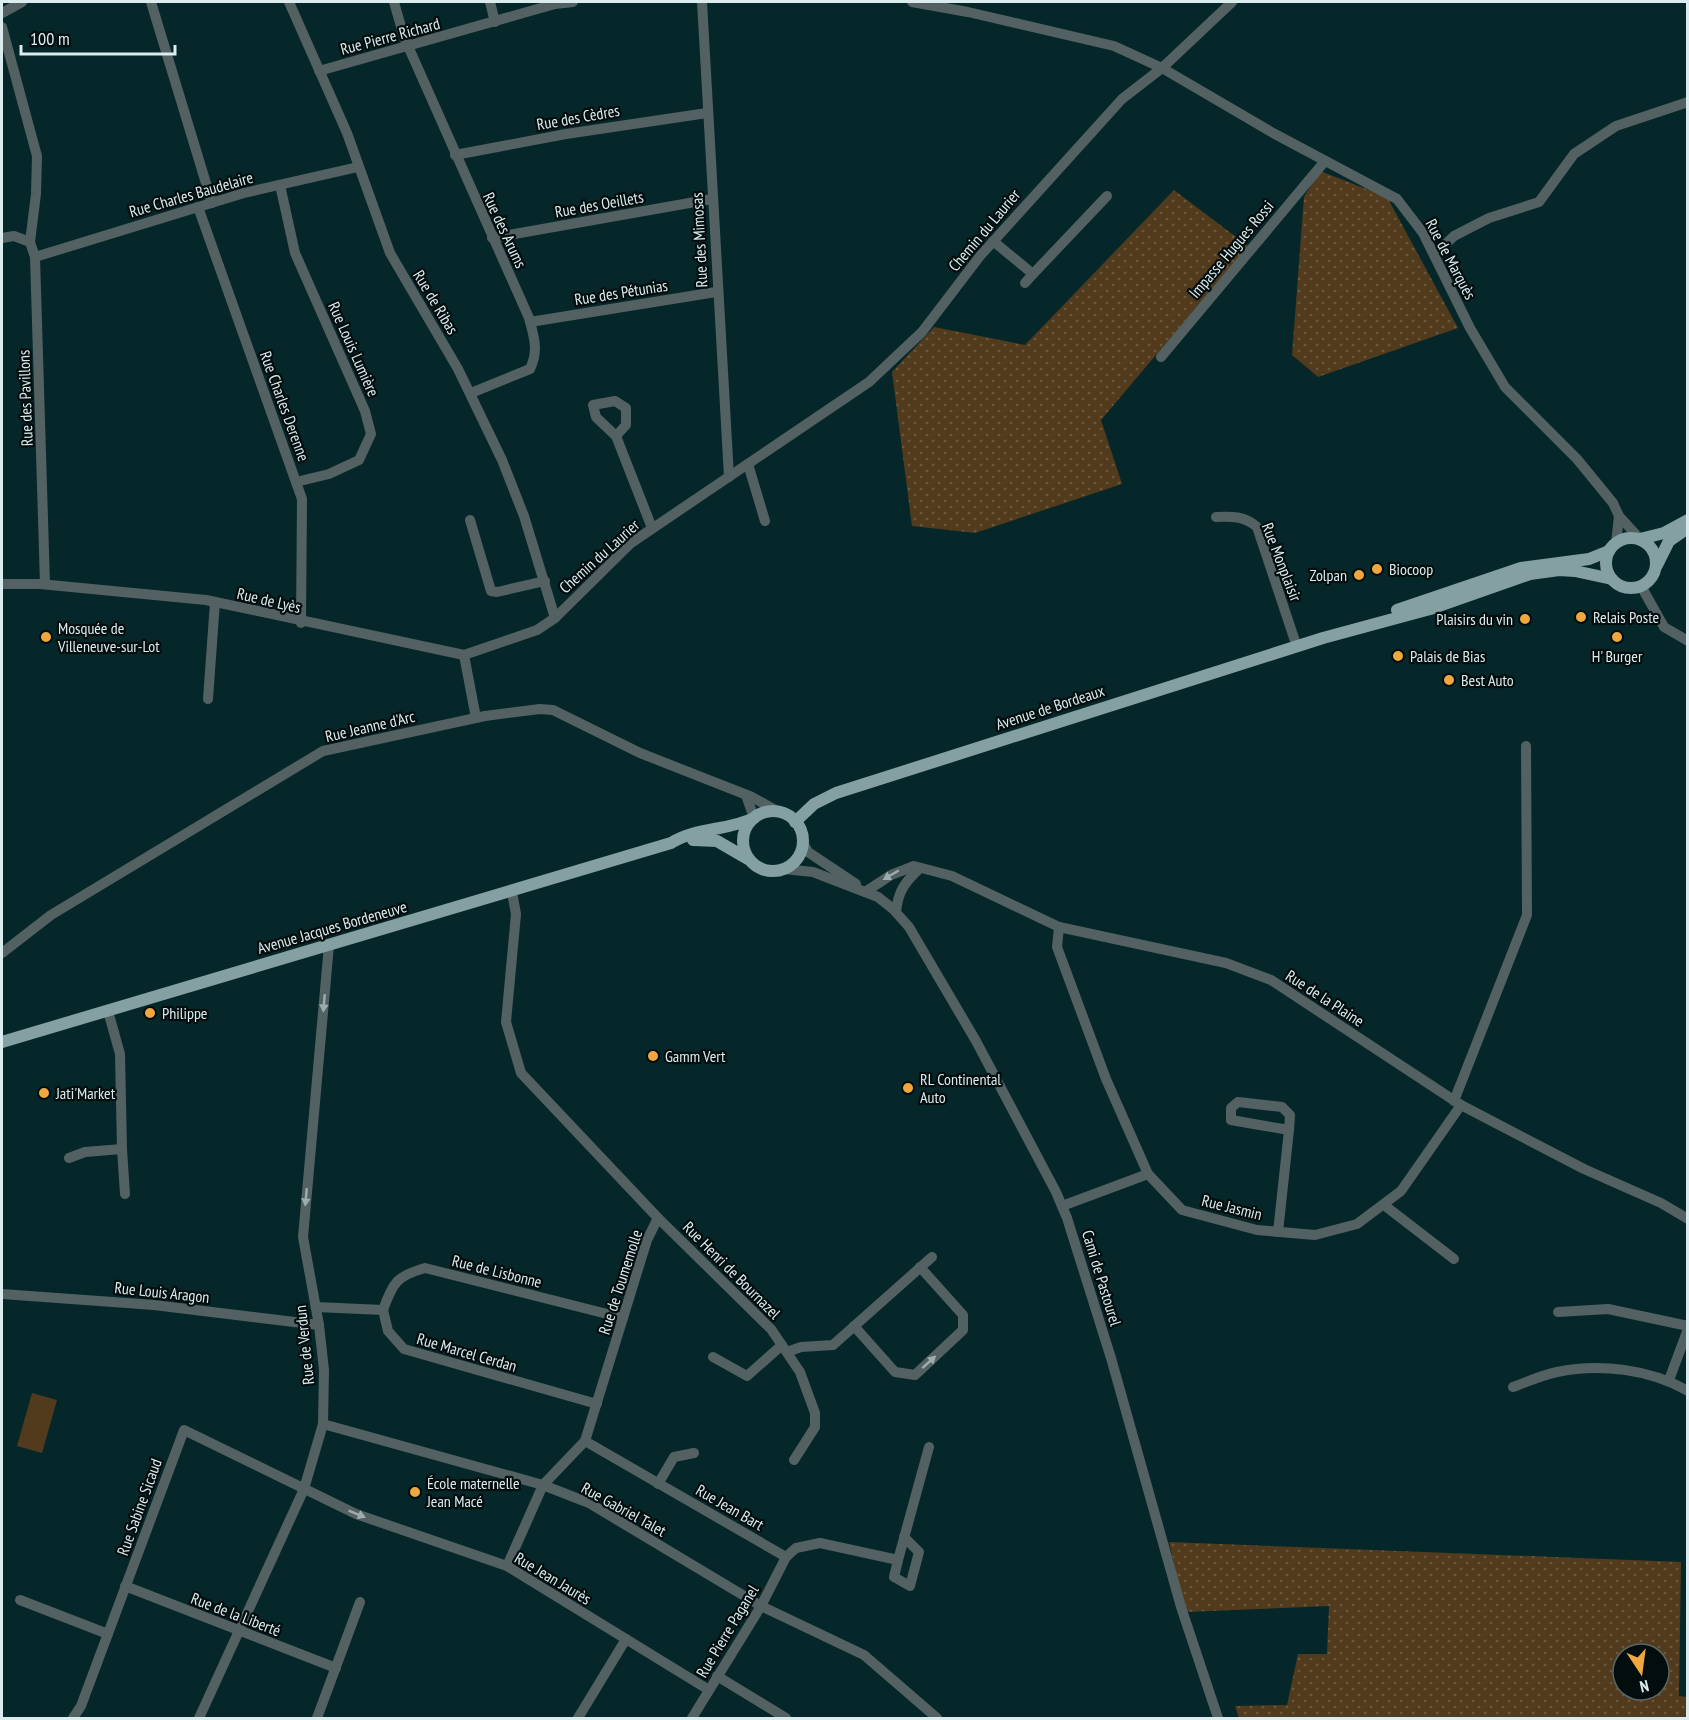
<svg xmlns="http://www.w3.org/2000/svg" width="1689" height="1720" font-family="'PT Sans Narrow',sans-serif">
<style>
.grass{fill:url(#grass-dots);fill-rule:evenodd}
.park{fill:#523b1d}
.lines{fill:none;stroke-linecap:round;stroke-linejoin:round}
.minor{stroke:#536162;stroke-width:10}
.major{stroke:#84a0a3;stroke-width:12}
.oneway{fill:#9dadaf}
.poi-dot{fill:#efa73e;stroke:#030d0e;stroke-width:2}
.labels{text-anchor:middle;stroke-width:4.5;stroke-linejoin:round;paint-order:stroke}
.street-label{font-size:16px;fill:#daecee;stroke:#030d0e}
.poi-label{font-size:16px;fill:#daecee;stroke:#030d0e;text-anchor:start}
</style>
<defs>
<pattern id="grass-dots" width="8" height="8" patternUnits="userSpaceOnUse" patternTransform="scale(1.5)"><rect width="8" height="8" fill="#523b1d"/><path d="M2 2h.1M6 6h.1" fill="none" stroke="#6a583e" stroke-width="1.8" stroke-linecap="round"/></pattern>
</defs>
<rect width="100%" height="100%" fill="#052729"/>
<!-- grass -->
<g class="grass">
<path d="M1320,171L1387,197L1458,328L1318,377L1292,355L1304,197Z"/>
<path d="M1174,190L1248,246L1101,420L1122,484L975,533L912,526L892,372L934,327L1025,345Z"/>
<path d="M1169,1542L1681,1562L1679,1696L1687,1697V1718H1239L1235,1706L1287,1705L1298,1654H1327L1329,1606L1185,1612ZM1623,1654H1659V1690H1623Z"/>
</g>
<!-- park -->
<path class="park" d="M32,1393L57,1400L42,1453L17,1446Z"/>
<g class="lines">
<!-- minor -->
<g class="minor">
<path d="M151,2L212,203"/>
<path d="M289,2L347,133L390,253L458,369L502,460L524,516L555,618"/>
<path d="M394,2L404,37L529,318C534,337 539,350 530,369L471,393"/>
<path d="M490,2L495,22"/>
<path d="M702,2L729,477"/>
<path d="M912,2L968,12L1114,46L1162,68L1273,133L1397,199L1423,233L1470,328L1505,387L1577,459L1613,503L1619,516L1640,539"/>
<path d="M2,13L22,2"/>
<path d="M2,27L37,156L36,194L30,242"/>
<path d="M319,71L555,4L573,2"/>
<path d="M455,155L566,134L707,113"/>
<path d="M280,185L295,253L365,411L371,434L359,460L329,474L296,482"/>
<path d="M198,207L302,499L301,623"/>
<path d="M2,238L14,236L30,242L35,257L45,584"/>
<path d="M492,238L712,199"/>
<path d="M993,241L1033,274L1107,196"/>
<path d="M1434,255L1454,236L1489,218L1539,202L1574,154L1616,126L1688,102"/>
<path d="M35,257L244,193L358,167"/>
<path d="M1025,283L1033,274"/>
<path d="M530,322L716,292"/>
<path d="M1161,357L1325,161"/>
<path d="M616,436L626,425V408L615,401L593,405L596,417L616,436L652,528"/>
<path d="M748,464L765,521"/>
<path d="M1216,517C1231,516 1245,516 1257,527L1297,647"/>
<path d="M470,520L491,591L497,592L545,581"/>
<path d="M1616,543L1619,516"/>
<path d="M2,584H40L206,600L464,655"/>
<path d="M1641,586L1664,627L1688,641"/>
<path d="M464,655L537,630L555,618L631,543L869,382L922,332L980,256L1122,99L1162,68L1232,2"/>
<path d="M464,655L476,718"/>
<path d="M208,699L215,602"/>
<path d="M746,795L754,818"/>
<path d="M802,841L808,852L856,884"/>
<path d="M784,869L813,872L878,897L893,909L909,927L976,1041L1056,1192L1067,1218L1111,1358L1181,1607L1218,1718"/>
<path d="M865,892L891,875L914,866L952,876L1059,927L1226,963L1271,980L1461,1105L1584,1169L1661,1203L1688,1219"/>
<path d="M896,912C898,891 905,882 920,868"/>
<path d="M1059,927L1057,947L1106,1079L1148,1174L1182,1210L1257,1230L1315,1235L1357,1224L1401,1191L1461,1105"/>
<path d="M2,953L51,915L323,751L485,716L540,709L553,710L640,753L752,797L779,812"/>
<path d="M1454,1101L1527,915L1526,746"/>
<path d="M122,1149L125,1194"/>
<path d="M69,1158L85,1152L122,1149L120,1054L108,1011"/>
<path d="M1384,1205L1454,1259"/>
<path d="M1062,1206L1148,1174"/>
<path d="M658,1218L771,1329L800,1372L815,1413V1427L794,1460"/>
<path d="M1278,1232L1289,1130L1290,1115L1282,1107L1238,1102L1231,1108V1120L1289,1130"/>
<path d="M2,1294L154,1305L319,1325"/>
<path d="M316,1307L383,1310L388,1331L404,1349L597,1404"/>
<path d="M383,1310C393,1282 397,1276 425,1268L623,1318"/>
<path d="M1558,1312L1608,1309L1688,1326"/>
<path d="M854,1326L895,1372L915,1375L963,1330V1315L920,1267"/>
<path d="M787,1352L801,1347L833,1345L932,1257"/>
<path d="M713,1357L747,1376L782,1345"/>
<path d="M1669,1380L1688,1329"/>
<path d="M1513,1387C1527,1382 1542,1375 1557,1372C1599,1363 1650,1369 1688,1391"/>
<path d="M323,1424L543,1485L589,1503L761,1606L864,1655L937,1718"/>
<path d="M585,1441L786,1557"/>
<path d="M658,1484L674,1457L694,1453"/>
<path d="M898,1560L894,1577L910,1586L919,1552L904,1537"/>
<path d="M507,1566L543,1485L585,1441L647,1240L658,1218L521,1073L506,1022L516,914L512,892"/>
<path d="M125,1586L336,1668"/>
<path d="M20,1600L108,1634"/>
<path d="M717,1676L786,1718"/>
<path d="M73,1718L81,1706L184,1430L356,1514L507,1566L709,1690"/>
<path d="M199,1718L304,1489L323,1424L324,1370L319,1325L303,1237L329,945"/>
<path d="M317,1718L360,1602"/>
<path d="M578,1718L626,1639"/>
<path d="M692,1718L761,1606L786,1557L796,1548L820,1543L898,1560L929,1447"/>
</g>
<!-- major -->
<g class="major">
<circle cx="1631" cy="563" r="25"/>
<path d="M1640,539L1664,533L1688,520"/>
<path d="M1657,565L1669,541L1688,528"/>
<path d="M1397,610L1521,568L1589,559L1609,551"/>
<circle cx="773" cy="841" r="30"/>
<path d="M795,822L814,804L836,793L1323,638L1430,609L1530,574L1559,570L1575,571L1612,579"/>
<path d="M693,840L717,841L748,859"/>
<path d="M2,1042L671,843C696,827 728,831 754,818"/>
</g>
</g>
<!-- one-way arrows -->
<defs><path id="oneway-solid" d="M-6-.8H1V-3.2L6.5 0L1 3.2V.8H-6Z" transform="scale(1.5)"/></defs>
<g class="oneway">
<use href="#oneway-solid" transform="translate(891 875) rotate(150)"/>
<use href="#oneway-solid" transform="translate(324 1003) rotate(95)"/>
<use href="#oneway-solid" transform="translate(306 1197) rotate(95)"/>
<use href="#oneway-solid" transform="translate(929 1362) rotate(-42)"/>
<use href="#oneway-solid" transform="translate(357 1514) rotate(22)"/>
</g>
<!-- markers -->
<g class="poi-dot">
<circle cx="1377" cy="569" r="6"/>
<circle cx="1359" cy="575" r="6"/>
<circle cx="1581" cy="617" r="6"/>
<circle cx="1525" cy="619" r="6"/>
<circle cx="46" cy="637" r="6"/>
<circle cx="1617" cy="637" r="6"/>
<circle cx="1398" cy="656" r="6"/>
<circle cx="1449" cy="680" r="6"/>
<circle cx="150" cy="1013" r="6"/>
<circle cx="653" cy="1056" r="6"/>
<circle cx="908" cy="1088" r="6"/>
<circle cx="44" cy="1093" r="6"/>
<circle cx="415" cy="1492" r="6"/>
</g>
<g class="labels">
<!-- street labels -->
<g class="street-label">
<text transform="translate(390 36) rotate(-15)" y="6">Rue Pierre Richard</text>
<text transform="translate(578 117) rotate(-10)" y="6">Rue des Cèdres</text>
<text transform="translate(191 194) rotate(-16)" y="6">Rue Charles Baudelaire</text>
<text transform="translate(599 204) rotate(-10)" y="6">Rue des Oeillets</text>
<text transform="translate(505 230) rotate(65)" y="6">Rue des Arums</text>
<text transform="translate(984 230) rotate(-50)" y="6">Chemin du Laurier</text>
<text transform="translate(699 240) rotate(-93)" y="6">Rue des Mimosas</text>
<text transform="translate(1231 249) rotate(-50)" y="6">Impasse Hugues Rossi</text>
<text transform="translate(1451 259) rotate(62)" y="6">Rue de Marquès</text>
<text transform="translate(621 292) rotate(-9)" y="6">Rue des Pétunias</text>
<text transform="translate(436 302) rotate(59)" y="6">Rue de Ribas</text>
<text transform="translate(354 349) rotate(66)" y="6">Rue Louis Lumière</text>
<text transform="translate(25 398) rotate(-92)" y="6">Rue des Pavillons</text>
<text transform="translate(285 406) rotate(70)" y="6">Rue Charles Derenne</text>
<text transform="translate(599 556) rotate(-42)" y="6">Chemin du Laurier</text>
<text transform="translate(1282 562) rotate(69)" y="6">Rue Monplaisir</text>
<text transform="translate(269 600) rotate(13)" y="6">Rue de Lyès</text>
<text transform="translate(1050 707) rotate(-18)" y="6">Avenue de Bordeaux</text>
<text transform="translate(370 726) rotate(-13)" y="6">Rue Jeanne d'Arc</text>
<text transform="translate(332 927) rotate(-16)" y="6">Avenue Jacques Bordeneuve</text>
<text transform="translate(1325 998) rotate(33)" y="6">Rue de la Plaine</text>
<text transform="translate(1232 1207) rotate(14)" y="6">Rue Jasmin</text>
<text transform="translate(732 1270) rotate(45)" y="6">Rue Henri de Bournazel</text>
<text transform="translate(497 1271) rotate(14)" y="6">Rue de Lisbonne</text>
<text transform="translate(1102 1278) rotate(73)" y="6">Cami de Pastourel</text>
<text transform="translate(620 1282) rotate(-72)" y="6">Rue de Toumemolle</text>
<text transform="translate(162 1292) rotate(6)" y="6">Rue Louis Aragon</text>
<text transform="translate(304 1345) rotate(-96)" y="6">Rue de Verdun</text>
<text transform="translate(467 1352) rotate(16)" y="6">Rue Marcel Cerdan</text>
<text transform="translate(139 1507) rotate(-70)" y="6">Rue Sabine Sicaud</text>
<text transform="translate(730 1507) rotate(30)" y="6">Rue Jean Bart</text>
<text transform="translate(624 1509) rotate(29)" y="6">Rue Gabriel Talet</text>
<text transform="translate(553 1578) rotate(31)" y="6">Rue Jean Jaurès</text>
<text transform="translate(236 1614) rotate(21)" y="6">Rue de la Liberté</text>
<text transform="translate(727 1631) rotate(-59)" y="6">Rue Pierre Paganel</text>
</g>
<!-- poi labels -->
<g class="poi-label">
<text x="1389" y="575">Biocoop</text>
<text x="1347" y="581" text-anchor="end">Zolpan</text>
<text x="1593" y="623">Relais Poste</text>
<text x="1513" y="625" text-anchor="end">Plaisirs du vin</text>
<text x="58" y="634">Mosquée de<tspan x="58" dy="18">Villeneuve-sur-Lot</tspan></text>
<text x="1410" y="662">Palais de Bias</text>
<text x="1617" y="662" text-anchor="middle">H' Burger</text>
<text x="1461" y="686">Best Auto</text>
<text x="162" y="1019">Philippe</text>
<text x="665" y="1062">Gamm Vert</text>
<text x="920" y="1085">RL Continental<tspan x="920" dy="18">Auto</tspan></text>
<text x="56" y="1099">Jati'Market</text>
<text x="427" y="1489">École maternelle<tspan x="427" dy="18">Jean Macé</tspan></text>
</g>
</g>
<!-- border -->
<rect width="1689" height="1720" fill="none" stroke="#daecee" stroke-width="6"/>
<!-- north arrow -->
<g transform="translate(1641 1672) rotate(167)"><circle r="28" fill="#030d0e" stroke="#596668" stroke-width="1.5"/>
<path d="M0-4.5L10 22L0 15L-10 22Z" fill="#efa73e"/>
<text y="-9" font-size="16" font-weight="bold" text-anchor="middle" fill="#daecee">N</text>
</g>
<!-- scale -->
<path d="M21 45v9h154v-9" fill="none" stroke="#daecee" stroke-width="3"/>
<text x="30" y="45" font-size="18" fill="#daecee" stroke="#030d0e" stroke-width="4.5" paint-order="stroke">100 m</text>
</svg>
